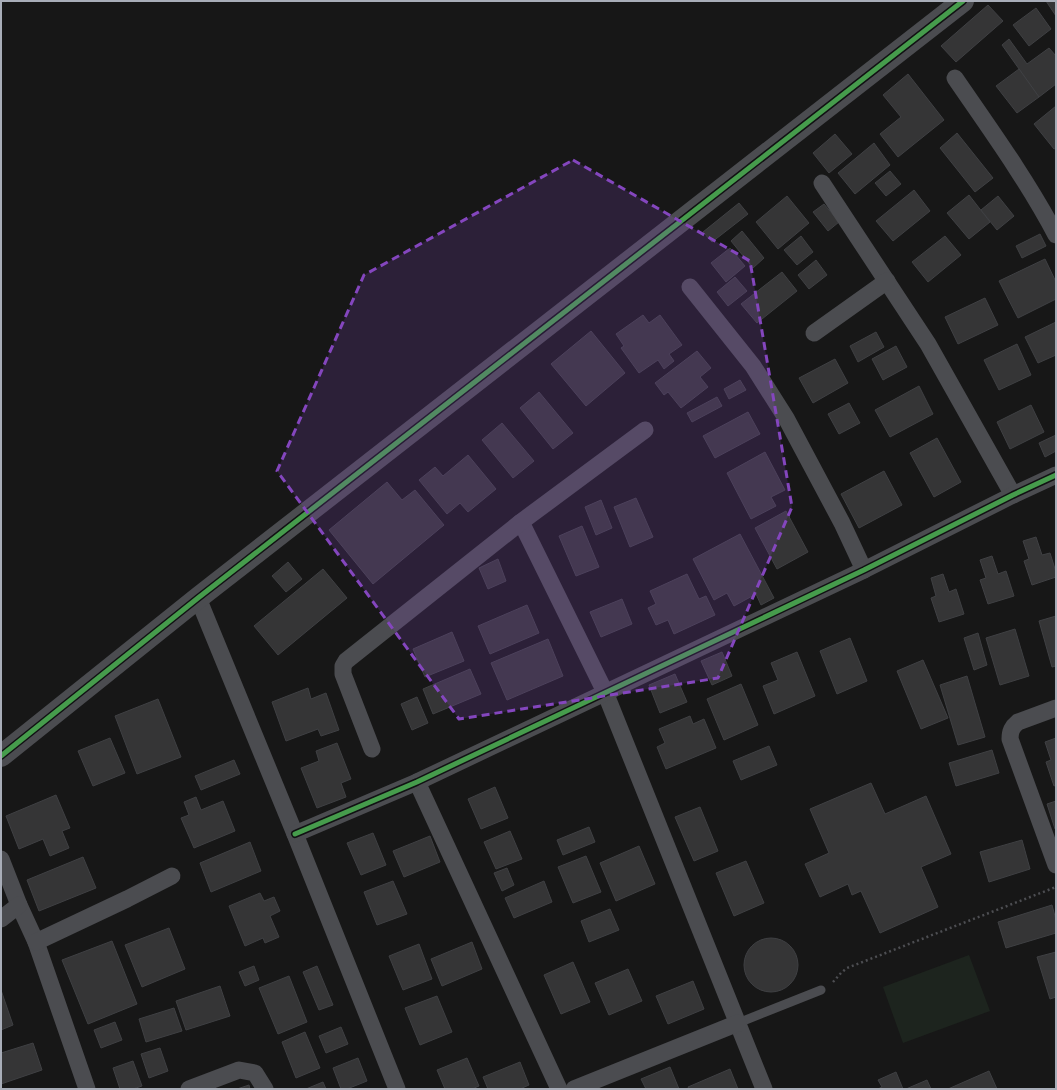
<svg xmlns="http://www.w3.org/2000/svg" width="1057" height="1090" font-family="Quicksand,sans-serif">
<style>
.green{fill:#1d241e}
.building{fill:#353536;stroke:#3f4043}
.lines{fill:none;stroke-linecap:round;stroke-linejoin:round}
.path{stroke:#4d4e52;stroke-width:2.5;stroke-dasharray:2 3;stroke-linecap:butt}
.service{stroke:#4b4c50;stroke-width:9}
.minor{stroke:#4b4c50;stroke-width:17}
.tertiary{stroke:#4b4c50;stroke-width:22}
.cycleway-casing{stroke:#111113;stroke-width:8}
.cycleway{stroke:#469c4c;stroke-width:5}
.marked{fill:#8446be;fill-opacity:0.2;stroke:#8446be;stroke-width:3;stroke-dasharray:8 5;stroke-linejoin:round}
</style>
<rect width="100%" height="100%" fill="#171717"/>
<!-- green -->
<path class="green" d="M969,955L990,1011L903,1043L883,987Z"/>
<!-- building -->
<g class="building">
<path d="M1046,1H1056V16Z"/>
<path d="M988,5L1003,21L956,62L941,46Z"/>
<path d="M1036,8L1051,29L1029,46L1013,25Z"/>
<path d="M1009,39L1027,64L1049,48L1056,56V84L1039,97L1002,45Z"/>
<path d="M1019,69L1039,97L1017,113L996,86Z"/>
<path d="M908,74L944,120L898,157L880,134L901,117L883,95Z"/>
<path d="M1056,106V148L1054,149L1034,124Z"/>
<path d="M957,133L993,178L975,192L940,148Z"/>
<path d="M835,134L852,154L829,173L813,153Z"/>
<path d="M874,143L890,165L855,194L838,173Z"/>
<path d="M890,171L901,184L886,196L875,183Z"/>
<path d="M914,190L930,211L893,241L876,221Z"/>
<path d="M969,195L990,222L969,239L947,213Z"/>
<path d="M787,196L809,223L778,249L756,222Z"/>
<path d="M998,196L1014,216L997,230L981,210Z"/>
<path d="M739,203L748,214L712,242L703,232Z"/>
<path d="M824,204L839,222L828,231L813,212Z"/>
<path d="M742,231L764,258L753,268L731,241Z"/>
<path d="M1040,234L1046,246L1022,258L1016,246Z"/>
<path d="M801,236L813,252L797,265L784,250Z"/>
<path d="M945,236L961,255L928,282L912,262Z"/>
<path d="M730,248L745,266L726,282L711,263Z"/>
<path d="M1045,259L1056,282V299L1018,318L999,281Z"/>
<path d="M816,260L827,275L809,289L798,275Z"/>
<path d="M782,272L797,291L757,323L741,304Z"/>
<path d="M735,277L747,291L728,306L717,292Z"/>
<path d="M985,298L998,325L958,344L945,317Z"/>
<path d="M643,315L649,323L660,315L682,345L669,354L674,361L664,369L658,360L639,373L621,348L624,346L616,334Z"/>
<path d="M1056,322V355L1038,363L1025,337Z"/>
<path d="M591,331L625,373L586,406L551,364Z"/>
<path d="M876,332L884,347L858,362L850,346Z"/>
<path d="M1017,344L1031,375L999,390L984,360Z"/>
<path d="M896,346L907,367L883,380L872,359Z"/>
<path d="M697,351L711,368L700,377L708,387L681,408L668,392L664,395L655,383Z"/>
<path d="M835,359L848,383L813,403L799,378Z"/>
<path d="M740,380L746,390L729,399L724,389Z"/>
<path d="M919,386L933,414L890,437L875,410Z"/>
<path d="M539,392L573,433L553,449L520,408Z"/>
<path d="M717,397L722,406L692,422L687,413Z"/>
<path d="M849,403L860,423L839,434L828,414Z"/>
<path d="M1031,405L1044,432L1010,449L997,422Z"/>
<path d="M748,412L760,434L715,458L703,436Z"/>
<path d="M502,423L534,461L513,478L482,440Z"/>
<path d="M1056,435V451L1045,457L1039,443Z"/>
<path d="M937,438L961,482L934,497L910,453Z"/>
<path d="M765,452L785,490L771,497L776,506L751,519L727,473Z"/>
<path d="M468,455L496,489L468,512L460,503L447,514L419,480L435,467L443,476Z"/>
<path d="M884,471L902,505L859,528L841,494Z"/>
<path d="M387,482L402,500L415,490L444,525L373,584L329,530Z"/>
<path d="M636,498L653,537L630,547L614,507Z"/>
<path d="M601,500L612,528L596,535L585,507Z"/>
<path d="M786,511L808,552L777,569L755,528Z"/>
<path d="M582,526L599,567L576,576L559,536Z"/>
<path d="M740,534L774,598L761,605L756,594L734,606L727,593L714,600L693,559Z"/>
<path d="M1036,537L1042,555L1050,553L1056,572V577L1032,585L1024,561L1029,559L1023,541Z"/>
<path d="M992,556L998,574L1006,571L1014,596L988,604L980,580L986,578L980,560Z"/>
<path d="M498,559L506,581L488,589L479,568Z"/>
<path d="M288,562L302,579L286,592L272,576Z"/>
<path d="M323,569L347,598L278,655L254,626Z"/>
<path d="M687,574L699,599L706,596L715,615L674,634L668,620L656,625L648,608L656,604L650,591Z"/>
<path d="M943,574L949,592L956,589L964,614L939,622L931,598L936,596L931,578Z"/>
<path d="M622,599L632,624L601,637L590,612Z"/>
<path d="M527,605L539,633L490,654L478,626Z"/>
<path d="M1056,616V666L1052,667L1039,621Z"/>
<path d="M1015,629L1029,676L1000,685L986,638Z"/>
<path d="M452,632L464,661L425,677L413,649Z"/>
<path d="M978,633L987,665L974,670L964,638Z"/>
<path d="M850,638L867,681L837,694L820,651Z"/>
<path d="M548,639L563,676L507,700L491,663Z"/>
<path d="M722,652L732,676L712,685L701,661Z"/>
<path d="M797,652L815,696L774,714L763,686L778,680L771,663Z"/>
<path d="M923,660L948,718L921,729L897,671Z"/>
<path d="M470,669L481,694L433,714L423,689Z"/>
<path d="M675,674L687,702L660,713L649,685Z"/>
<path d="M967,676L985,737L958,745L940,685Z"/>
<path d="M741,684L758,725L724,740L707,699Z"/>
<path d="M308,688L311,699L326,693L339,730L321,736L318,729L286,741L272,702Z"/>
<path d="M417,697L428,723L412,730L401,704Z"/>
<path d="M158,699L181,757L137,774L115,716Z"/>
<path d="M690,716L693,724L704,719L716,748L666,769L657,747L665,743L659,729Z"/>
<path d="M110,738L125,773L93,786L78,751Z"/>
<path d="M1056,738V785L1054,786L1046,762L1051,760L1045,742Z"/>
<path d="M337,743L351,779L341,783L346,797L317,808L301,768L319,761L316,751Z"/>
<path d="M769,746L777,765L741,780L733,761Z"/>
<path d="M992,750L999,773L956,786L949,763Z"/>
<path d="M234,760L240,774L201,790L195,776Z"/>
<path d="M871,783L885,814L926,796L951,854L921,867L938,907L880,933L861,891L852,895L848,884L820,897L805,864L829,853L810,809Z"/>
<path d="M495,787L508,818L481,829L468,799Z"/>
<path d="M56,795L70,828L62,831L69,848L50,856L43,839L19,849L6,816Z"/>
<path d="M196,797L201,810L223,801L235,831L194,848L181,818L189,815L184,802Z"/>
<path d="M1056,801V828L1055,829L1047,804Z"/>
<path d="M700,807L718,851L694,861L675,817Z"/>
<path d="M589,827L595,842L563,855L557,840Z"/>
<path d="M510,831L522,859L496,869L484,842Z"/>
<path d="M373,833L386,865L361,875L347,843Z"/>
<path d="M430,836L440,862L404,877L393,851Z"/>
<path d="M1022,840L1030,869L989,882L980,852Z"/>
<path d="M250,842L261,871L211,892L200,863Z"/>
<path d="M639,846L655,884L616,901L600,863Z"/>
<path d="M586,856L601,892L573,903L558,867Z"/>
<path d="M83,857L96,888L39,911L27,880Z"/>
<path d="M746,861L764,903L734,916L716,873Z"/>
<path d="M507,868L514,885L502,891L494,873Z"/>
<path d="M393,881L407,914L377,925L364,892Z"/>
<path d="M544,881L552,902L514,918L505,898Z"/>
<path d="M260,893L264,901L274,897L280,911L270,916L279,937L265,943L263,938L245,946L229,906Z"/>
<path d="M1052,905L1056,920V933L1006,948L998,922Z"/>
<path d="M610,909L619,930L589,942L581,921Z"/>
<path d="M169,928L185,969L142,987L125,945Z"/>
<circle cx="771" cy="965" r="27"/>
<path d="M112,941L137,1004L88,1024L62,960Z"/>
<path d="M472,942L482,969L442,986L431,959Z"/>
<path d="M419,944L432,979L403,990L389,956Z"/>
<path d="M1056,952V997L1050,999L1037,957Z"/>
<path d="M573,962L590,1002L561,1014L544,975Z"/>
<path d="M254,966L259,980L245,986L239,972Z"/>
<path d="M317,966L333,1005L319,1010L303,972Z"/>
<path d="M628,969L642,1001L609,1015L595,983Z"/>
<path d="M289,976L307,1022L278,1034L259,988Z"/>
<path d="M693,981L704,1009L668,1024L656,996Z"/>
<path d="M220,986L230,1016L186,1030L176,1001Z"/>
<path d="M1,990L13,1025L1,1030Z"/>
<path d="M437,996L452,1032L420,1045L405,1008Z"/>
<path d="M174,1008L182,1031L146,1042L139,1019Z"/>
<path d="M115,1022L122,1040L101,1048L94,1030Z"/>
<path d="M341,1027L348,1044L326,1053L319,1036Z"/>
<path d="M305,1032L320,1068L296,1078L282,1042Z"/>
<path d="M33,1043L42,1070L1,1084V1053Z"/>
<path d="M160,1048L168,1071L149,1078L141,1054Z"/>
<path d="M358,1058L367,1081L347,1089H341L333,1068Z"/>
<path d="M467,1058L479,1086L472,1089H445L437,1070Z"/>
<path d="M133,1061L142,1086L133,1089H120L113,1068Z"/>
<path d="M520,1062L529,1085L520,1089H488L483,1077Z"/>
<path d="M670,1067L679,1089H646L641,1079Z"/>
<path d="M730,1069L738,1089H689L688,1087Z"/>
<path d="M989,1071L997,1089H948Z"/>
<path d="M896,1072L903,1089H878L882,1087L878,1080Z"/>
<path d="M927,1080L931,1089H906Z"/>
<path d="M323,1082L326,1089H306Z"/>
<path d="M249,1085L250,1089H237Z"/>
</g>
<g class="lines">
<!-- path -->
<path class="path" d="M833,982L841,973L847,968L1056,887"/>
<!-- service -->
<path class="service" d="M738,1023L821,990"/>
<!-- minor -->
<g class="minor">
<path d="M955,78C990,129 1027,180 1056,235"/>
<path d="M822,183L928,344L1013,495"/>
<path d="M690,287L753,366L786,418L842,523L864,570"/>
<path d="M814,333L887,281"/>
<path d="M521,522L605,692L764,1089"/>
<path d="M198,598L295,834L397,1089"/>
<path d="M1056,708L1018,722C1012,727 1010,731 1010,739L1056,865"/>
<path d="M372,749L343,674V666L346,661L521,522L645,430"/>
<path d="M417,782L559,1089"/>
<path d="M295,834L417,782L864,570L1013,495L1056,475"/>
<path d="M1,859L19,905L36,942L87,1089"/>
<path d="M1,919L19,905"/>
<path d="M36,942L127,899L172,876"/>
<path d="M189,1089L239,1070L255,1073L265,1089"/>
<path d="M574,1089L738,1023"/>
</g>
<!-- tertiary -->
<path class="tertiary" d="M1,756L198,598L963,1"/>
<!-- cycleway casing -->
<g class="cycleway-casing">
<g id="cycleway">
<path d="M1,756L198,598L963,1"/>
<path d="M295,834L417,782L864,570L1013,495L1056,475"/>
</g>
</g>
<!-- cycleway -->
<use href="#cycleway" class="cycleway"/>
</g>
<!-- marked area -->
<path class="marked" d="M573,160L750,261L792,507L718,678L459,719L277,471L364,275Z"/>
<!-- border -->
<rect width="1057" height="1090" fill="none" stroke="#a8adb8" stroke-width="4"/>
</svg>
